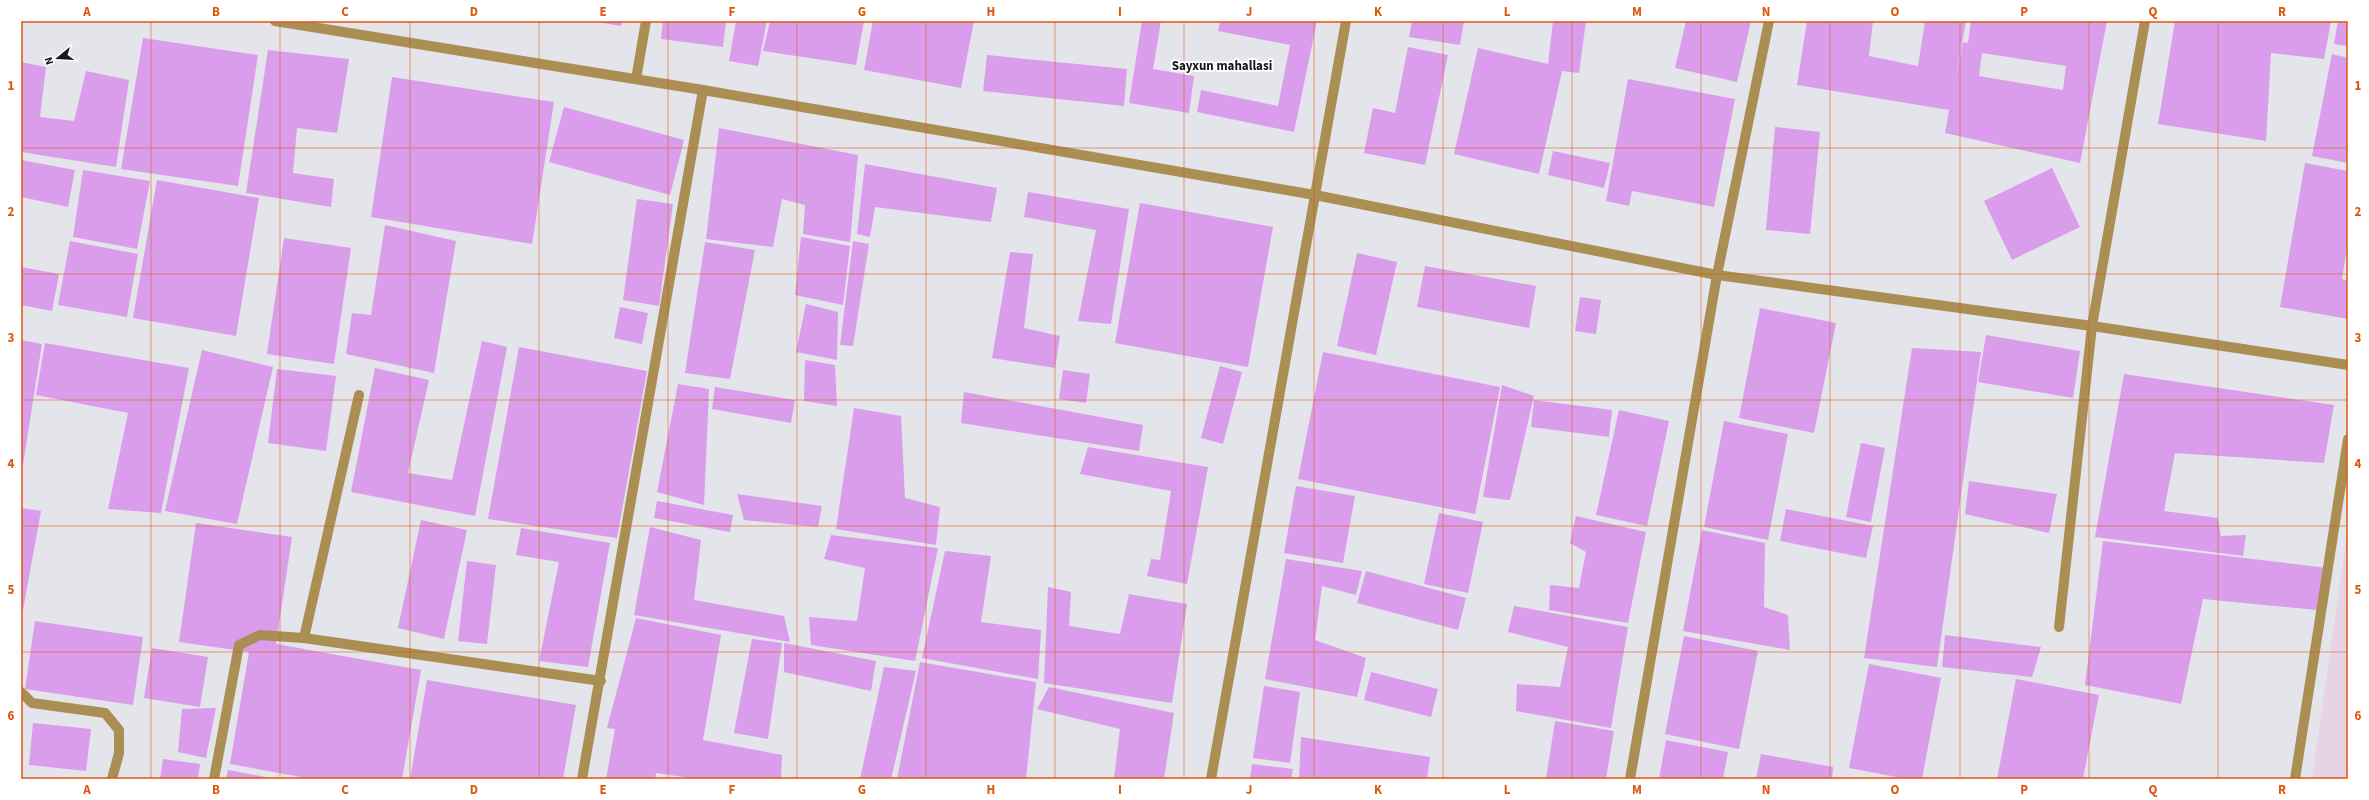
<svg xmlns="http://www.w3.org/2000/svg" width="2369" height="800" font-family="'Source Sans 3',sans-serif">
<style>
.education{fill:#e6d4e6}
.building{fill:#da9dec;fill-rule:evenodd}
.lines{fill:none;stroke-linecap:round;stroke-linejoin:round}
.service{stroke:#aa8e54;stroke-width:10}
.minor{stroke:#aa8e54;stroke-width:10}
.grid{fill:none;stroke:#de560d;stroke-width:1;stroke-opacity:0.55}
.labels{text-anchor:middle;stroke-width:4;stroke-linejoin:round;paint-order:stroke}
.neighbourhood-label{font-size:13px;font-weight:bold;fill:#18181a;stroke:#fff}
.neatline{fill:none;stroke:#de560d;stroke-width:1.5}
.grid-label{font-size:13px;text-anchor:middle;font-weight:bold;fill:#de560d}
</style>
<rect width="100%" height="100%" fill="#e4e4eb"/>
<!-- education -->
<path class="education" d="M2348,527V779H2312Z"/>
<!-- building -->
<g class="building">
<path d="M592,21H622L621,26Z"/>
<path d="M663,21H726L723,47L661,39Z"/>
<path d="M736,21H767L758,66L729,61Z"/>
<path d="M770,21H864L856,65L763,51Z"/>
<path d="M873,21H974L961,88L864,70Z"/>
<path d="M1142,21H1161L1153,69L1194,76L1189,113L1129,103Z"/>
<path d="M1220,21H1317L1294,132L1197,112L1201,90L1278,106L1290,45L1218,31Z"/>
<path d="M1412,21H1464L1460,45L1409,37Z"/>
<path d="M1553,21H1586L1579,73L1562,71L1539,174L1454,154L1478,48L1548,64Z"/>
<path d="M1686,21H1751L1737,82L1675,68Z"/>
<path d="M1807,21H1873L1869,56L1918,66L1925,21H1966L1955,82L1963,42L1968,43L1971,21H2107L2080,163L1945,133L1949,110L1797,85ZM1982,53L2066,66L2063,90L1979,76Z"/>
<path d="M2175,21H2331L2324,59L2271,53L2266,141L2158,124Z"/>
<path d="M2338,21H2348V46L2334,44Z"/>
<path d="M143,38L258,55L238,186L121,169Z"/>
<path d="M1408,47L1448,55L1425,165L1364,153L1373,108L1395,113Z"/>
<path d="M268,50L349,59L337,133L297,128L293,173L334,179L331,207L246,193Z"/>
<path d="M2332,54L2348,58V163L2312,156Z"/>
<path d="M987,55L1127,69L1124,106L983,91Z"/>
<path d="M21,62L46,67L40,117L74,121L86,71L129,80L116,167L21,152Z"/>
<path d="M392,77L554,102L532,244L371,217Z"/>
<path d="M1628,79L1735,99L1714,207L1632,191L1629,206L1606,201Z"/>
<path d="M564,107L684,140L670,195L549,162Z"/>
<path d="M1775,127L1820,132L1810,234L1766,230Z"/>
<path d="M719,128L858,155L850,242L803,234L805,205L782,199L773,247L706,239Z"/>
<path d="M1553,151L1610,163L1604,188L1548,175Z"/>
<path d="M21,160L75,170L68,207L21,197Z"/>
<path d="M2305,163L2348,171V241L2342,279L2348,281V319L2280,307Z"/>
<path d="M865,164L997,188L991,222L875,207L870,237L857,234Z"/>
<path d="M2052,168L2080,227L2012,260L1984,201Z"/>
<path d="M83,170L150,181L137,249L73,237Z"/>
<path d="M157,180L259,198L236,336L133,318Z"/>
<path d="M1028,192L1129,209L1111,324L1078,321L1096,230L1024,217Z"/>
<path d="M637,199L673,204L659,306L623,300Z"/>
<path d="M1140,203L1273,227L1248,367L1115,343Z"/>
<path d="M385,225L456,241L434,373L346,354L352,313L371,315Z"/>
<path d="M801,237L850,246L843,305L795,295Z"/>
<path d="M284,238L351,248L334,364L267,354Z"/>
<path d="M70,241L138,254L127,317L58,305Z"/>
<path d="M853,241L869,244L853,346L840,345Z"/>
<path d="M705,242L755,250L730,379L685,373Z"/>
<path d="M1010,252L1033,254L1024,328L1060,336L1055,368L992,358Z"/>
<path d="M1357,253L1397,262L1376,355L1337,346Z"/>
<path d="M1425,266L1536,286L1529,328L1417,307Z"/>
<path d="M21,267L59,274L52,311L21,305Z"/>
<path d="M1580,297L1601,300L1596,334L1575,331Z"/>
<path d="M806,304L838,312L837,360L796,352Z"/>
<path d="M620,307L648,313L642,344L614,338Z"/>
<path d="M1760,308L1836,323L1814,433L1739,418Z"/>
<path d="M1986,335L2080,351L2073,398L1978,382Z"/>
<path d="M21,340L42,344L22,471H21Z"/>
<path d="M482,341L507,347L475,516L351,492L375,368L429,380L408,473L452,480Z"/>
<path d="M45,343L189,368L161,513L108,509L128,413L36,395Z"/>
<path d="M519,347L647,371L617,538L488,519Z"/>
<path d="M1912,348L1981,352L1937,667L1864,658Z"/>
<path d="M202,350L273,367L237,524L165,511Z"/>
<path d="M1323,352L1500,387L1475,514L1298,479Z"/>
<path d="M805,360L835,365L837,406L804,401Z"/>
<path d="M1220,366L1242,372L1223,444L1201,438Z"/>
<path d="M277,369L336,376L326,451L268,443Z"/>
<path d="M1063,370L1090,374L1086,403L1059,399Z"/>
<path d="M2124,374L2334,405L2324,463L2175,453L2164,511L2218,518L2221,536L2246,535L2243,556L2095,537Z"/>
<path d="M678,384L709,389L704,505L657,492Z"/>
<path d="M1502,385L1534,396L1510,500L1483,497Z"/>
<path d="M715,387L795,400L791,423L712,409Z"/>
<path d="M964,392L1143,425L1139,451L961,423Z"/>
<path d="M1534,400L1612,410L1609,437L1531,427Z"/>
<path d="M854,408L901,416L905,498L940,507L936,545L836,529Z"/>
<path d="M1619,410L1669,421L1647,526L1596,515Z"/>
<path d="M1724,421L1788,434L1768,540L1704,527Z"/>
<path d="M1861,443L1885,448L1871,522L1846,517Z"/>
<path d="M1088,447L1208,467L1187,584L1147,576L1151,559L1160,560L1171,491L1080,474Z"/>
<path d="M1969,481L2057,494L2049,533L1965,514Z"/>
<path d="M1296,486L1355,496L1343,563L1284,553Z"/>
<path d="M737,494L822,506L818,527L744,520Z"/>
<path d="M657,501L733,515L730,532L654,518Z"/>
<path d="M21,508L41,511L23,610H21Z"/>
<path d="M1786,509L1873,526L1866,558L1780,541Z"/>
<path d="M1439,513L1483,522L1468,593L1424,584Z"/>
<path d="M1576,516L1646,532L1628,623L1549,610L1550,585L1579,588L1586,552L1570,543Z"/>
<path d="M421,520L467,530L444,639L398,628Z"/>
<path d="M196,523L292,537L276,644L421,670L402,779H312L230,764L249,652L179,642Z"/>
<path d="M650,527L701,540L694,600L784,616L790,642L634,615Z"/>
<path d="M521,528L610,543L588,667L539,661L559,562L516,555Z"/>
<path d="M1702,530L1765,543L1764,607L1788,615L1790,650L1683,631Z"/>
<path d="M831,535L938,548L915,661L811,645L809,617L857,621L865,568L824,559Z"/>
<path d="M2103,541L2327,568L2317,610L2203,599L2181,704L2085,685Z"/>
<path d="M945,551L991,556L981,622L1041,630L1038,679L922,658Z"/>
<path d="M1286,559L1362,571L1356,595L1322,586L1315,640L1366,658L1357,697L1265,679Z"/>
<path d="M467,561L496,565L487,644L458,641Z"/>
<path d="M1366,571L1466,598L1458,630L1357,603Z"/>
<path d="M1048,587L1071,592L1069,626L1120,634L1129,594L1187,604L1172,703L1044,683Z"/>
<path d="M1514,606L1628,627L1611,728L1516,711L1517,684L1560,687L1568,647L1508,632Z"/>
<path d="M636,618L721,635L703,740L782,755L781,779H697L656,773L655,779H606L615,729L607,728Z"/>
<path d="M35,621L143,637L133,705L25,689Z"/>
<path d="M1945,635L2041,647L2032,677L1942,667Z"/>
<path d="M1684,636L1758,651L1739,749L1665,734Z"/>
<path d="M752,639L782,643L768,739L734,733Z"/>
<path d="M784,643L876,661L871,691L784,672Z"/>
<path d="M152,648L208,657L200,707L144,698Z"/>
<path d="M920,662L1036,682L1026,779H897Z"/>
<path d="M1869,664L1941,678L1922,779H1907L1849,768Z"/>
<path d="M884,667L916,671L891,779H860Z"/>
<path d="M1371,672L1438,689L1431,717L1364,700Z"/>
<path d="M2016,679L2099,695L2083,779H1997Z"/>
<path d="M427,680L576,705L563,779H410Z"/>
<path d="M1264,686L1300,692L1290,763L1253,758Z"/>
<path d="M1049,687L1174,713L1164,779H1114L1120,729L1037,709Z"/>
<path d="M216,708L206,758L178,752L182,709Z"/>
<path d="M1555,721L1614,731L1606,779H1546Z"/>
<path d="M33,723L91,729L86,771L29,765Z"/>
<path d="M1301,737L1430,757L1427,779H1299Z"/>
<path d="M1666,740L1728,752L1723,779H1659Z"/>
<path d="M1761,754L1833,767L1832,779H1756Z"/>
<path d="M163,759L200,764L198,779H160Z"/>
<path d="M1252,764L1293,769L1291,779H1250Z"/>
<path d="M228,770L271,778V779H226Z"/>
</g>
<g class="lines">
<!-- service -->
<path class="service" d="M21,692L32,703L105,713L119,730V753L112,779"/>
<!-- minor -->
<g class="minor">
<path d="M275,21L703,90L1315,195L1717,275L2092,326L2348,365"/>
<path d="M636,79L646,21"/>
<path d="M2059,627L2092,326L2145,21"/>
<path d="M304,638L359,395"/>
<path d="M214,779L239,645L260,635L304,638L601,681"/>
<path d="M582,779L703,90"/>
<path d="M1211,779L1346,21"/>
<path d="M1630,779L1717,275L1769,21"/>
<path d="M2295,779L2348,439"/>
</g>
</g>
<!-- grid -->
<path class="grid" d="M151,21V779M280,21V779M410,21V779M539,21V779M668,21V779M797,21V779M926,21V779M1055,21V779M1184,21V779M1314,21V779M1443,21V779M1572,21V779M1701,21V779M1830,21V779M1960,21V779M2089,21V779M2218,21V779M21,148H2348M21,274H2348M21,400H2348M21,526H2348M21,652H2348"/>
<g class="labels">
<!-- neighbourhood labels -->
<g class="neighbourhood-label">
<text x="1222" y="70">Sayxun mahallasi</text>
</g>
</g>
<!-- border -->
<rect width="2369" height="800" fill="none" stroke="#ffffff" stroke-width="44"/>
<!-- north arrow -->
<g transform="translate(58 58) rotate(252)" stroke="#ffffff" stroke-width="3" paint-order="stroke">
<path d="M0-3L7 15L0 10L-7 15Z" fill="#18181a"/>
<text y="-6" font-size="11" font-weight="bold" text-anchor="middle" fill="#18181a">N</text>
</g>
<rect x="22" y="22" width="2325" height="756" class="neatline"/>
<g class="grid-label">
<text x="87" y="16">A</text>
<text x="216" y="16">B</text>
<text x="345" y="16">C</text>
<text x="474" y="16">D</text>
<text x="603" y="16">E</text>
<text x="732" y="16">F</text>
<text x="862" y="16">G</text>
<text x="991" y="16">H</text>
<text x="1120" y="16">I</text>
<text x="1249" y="16">J</text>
<text x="1378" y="16">K</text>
<text x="1507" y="16">L</text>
<text x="1637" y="16">M</text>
<text x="1766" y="16">N</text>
<text x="1895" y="16">O</text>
<text x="2024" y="16">P</text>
<text x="2153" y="16">Q</text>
<text x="2282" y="16">R</text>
<text x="11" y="90">1</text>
<text x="2358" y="90">1</text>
<text x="11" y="216">2</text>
<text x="2358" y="216">2</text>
<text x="11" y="342">3</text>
<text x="2358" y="342">3</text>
<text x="11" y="468">4</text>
<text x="2358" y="468">4</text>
<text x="11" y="594">5</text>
<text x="2358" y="594">5</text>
<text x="11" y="720">6</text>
<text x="2358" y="720">6</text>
<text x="87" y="794">A</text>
<text x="216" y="794">B</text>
<text x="345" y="794">C</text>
<text x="474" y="794">D</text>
<text x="603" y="794">E</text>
<text x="732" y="794">F</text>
<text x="862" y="794">G</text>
<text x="991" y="794">H</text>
<text x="1120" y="794">I</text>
<text x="1249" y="794">J</text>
<text x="1378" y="794">K</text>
<text x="1507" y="794">L</text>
<text x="1637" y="794">M</text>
<text x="1766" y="794">N</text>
<text x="1895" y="794">O</text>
<text x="2024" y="794">P</text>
<text x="2153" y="794">Q</text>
<text x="2282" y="794">R</text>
</g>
</svg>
